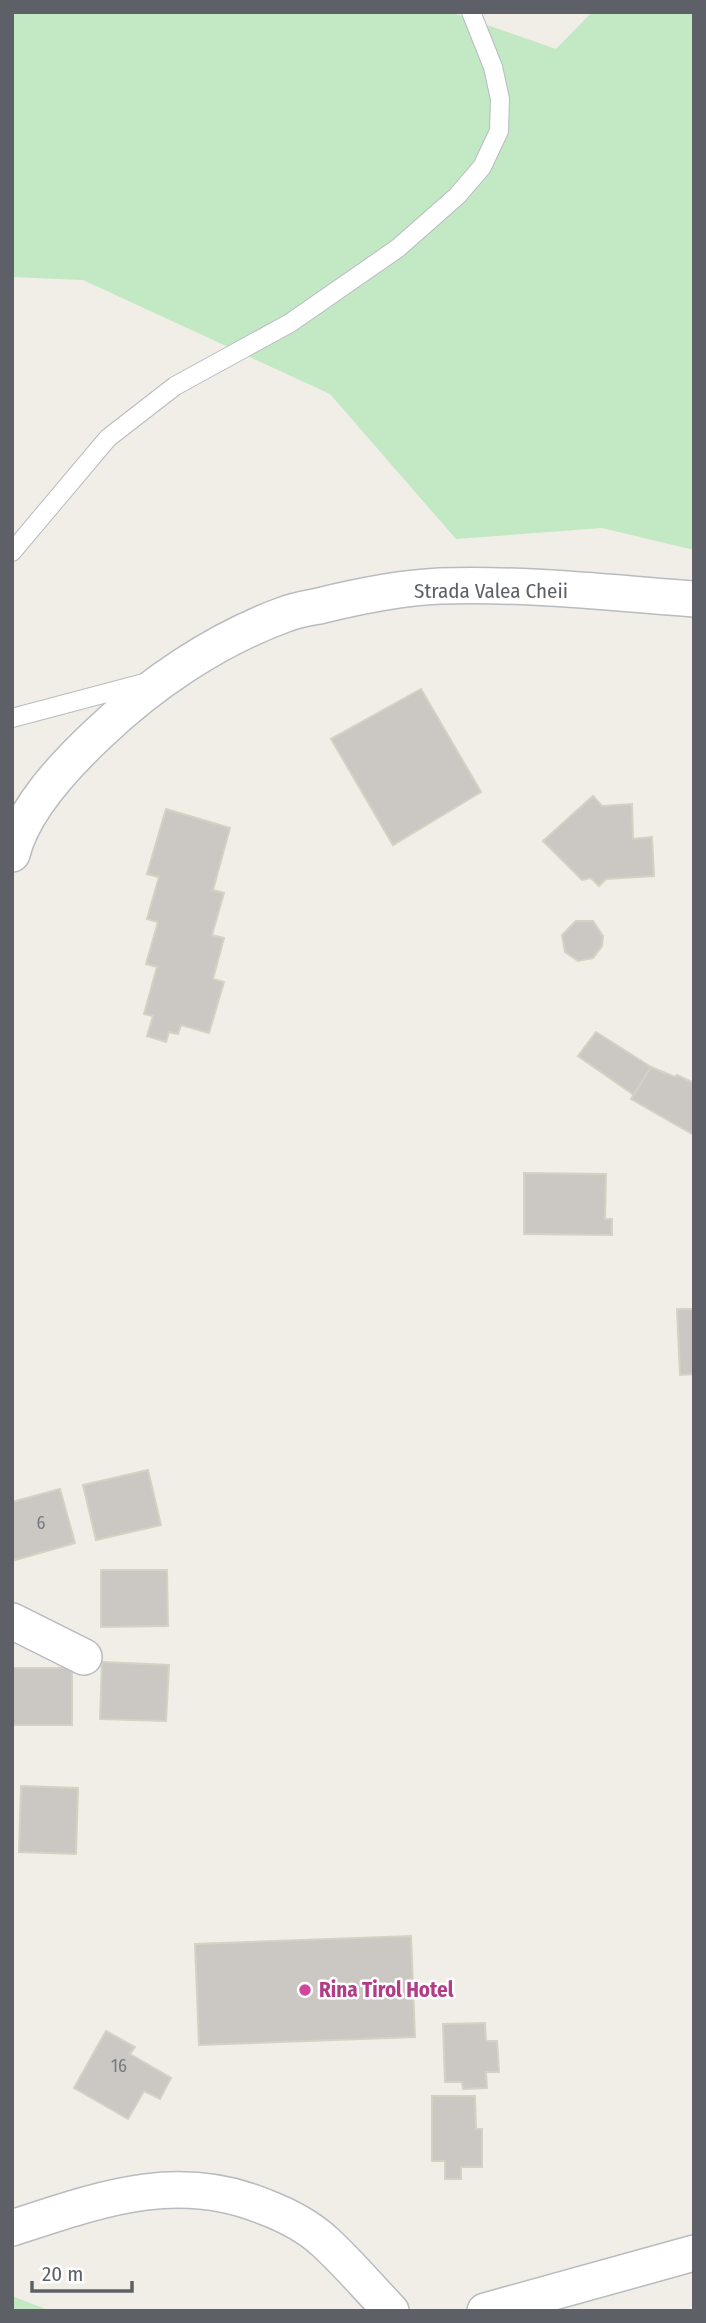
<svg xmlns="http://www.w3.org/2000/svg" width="706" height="2323" font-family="'Fira Sans Condensed',sans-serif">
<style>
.green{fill:#c2e8c4}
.building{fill:#cbc8c3;stroke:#d5d1c4;stroke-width:2}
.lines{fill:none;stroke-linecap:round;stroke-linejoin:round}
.service-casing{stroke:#b8bbc0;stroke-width:20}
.minor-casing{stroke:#b8bbc0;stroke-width:38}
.service{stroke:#fff;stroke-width:18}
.minor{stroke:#fff;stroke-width:35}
.hotel-dot{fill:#d1479c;stroke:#fff;stroke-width:2.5}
.labels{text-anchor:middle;stroke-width:5;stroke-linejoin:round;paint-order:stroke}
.number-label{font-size:18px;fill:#787b7e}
.street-label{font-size:21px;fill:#5d6167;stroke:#fff}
.hotel-label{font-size:21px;font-weight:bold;fill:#b23c85;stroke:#fff;text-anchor:start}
</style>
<rect width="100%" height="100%" fill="#f0eee6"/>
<!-- green -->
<g class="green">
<path d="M12,12H450L556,49L592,12H694V550L602,528L456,539L330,394L83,280L12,277Z"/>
<path d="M12,2296L51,2311H12Z"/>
</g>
<!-- building -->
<g class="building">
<path d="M421,689L481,792L393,845L331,739Z"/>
<path d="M593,796L602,806L632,804L633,839L652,837L654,876L606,879L599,886L591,878L582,880L543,841Z"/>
<path d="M166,809L230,828L213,890L224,893L212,935L224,938L213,979L224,982L209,1033L181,1025L178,1034L169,1032L166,1042L147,1036L153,1016L144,1014L157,967L146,964L158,922L147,919L159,877L147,874Z"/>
<path d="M576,921H593L603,936L602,946L593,958L578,961L565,952L562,935Z"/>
<path d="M596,1032L651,1067L634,1095L578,1056Z"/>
<path d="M651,1067L675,1077L677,1075L694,1083V1135L631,1099Z"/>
<path d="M524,1173L606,1174L605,1219H612V1235L524,1234Z"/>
<path d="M693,1301H694V1374L680,1375L677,1309H693Z"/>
<path d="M148,1470L161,1525L96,1540L83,1485Z"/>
<path d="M60,1489L75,1543L12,1561V1502Z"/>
<path d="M101,1570H167L168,1626L101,1627Z"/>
<path d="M102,1662L169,1665L166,1721L100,1719Z"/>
<rect x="12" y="1668" width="60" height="57"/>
<path d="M21,1786L78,1788L76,1854L19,1852Z"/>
<path d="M411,1936L415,2037L199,2045L195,1944Z"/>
<path d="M485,2023L486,2041H497L499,2072H486L487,2088L463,2089L462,2082H445L443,2024Z"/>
<path d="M106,2031L135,2047L130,2054L171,2078L160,2099L144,2091L128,2119L74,2088Z"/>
<path d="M432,2096H475L476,2129H482V2167H461V2179H445V2161H432Z"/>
</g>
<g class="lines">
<!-- service casing -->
<g class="service-casing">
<g id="service">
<path d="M12,552L108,438L175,386L290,323L398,248L457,196L482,167L499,131L500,99L493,67L471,12"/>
<path d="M12,718L144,683"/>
</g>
</g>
<!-- minor casing -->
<g class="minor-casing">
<g id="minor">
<path d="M12,854C23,809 65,765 98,734C150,684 215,640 283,615C295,610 308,608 319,606C359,596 399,588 440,586C524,583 610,593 694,599"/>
<path d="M12,1621L84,1657"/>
<path d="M12,2228C98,2200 177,2170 265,2207C286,2215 308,2226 325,2242C348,2263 369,2288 391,2311"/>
<path d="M485,2311L694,2253"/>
</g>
</g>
<!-- service -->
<use href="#service" class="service"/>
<!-- minor -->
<use href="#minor" class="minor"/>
</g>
<!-- markers -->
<circle class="hotel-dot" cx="305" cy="1990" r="7"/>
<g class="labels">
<!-- number labels -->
<g class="number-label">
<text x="41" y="1529">6</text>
<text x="119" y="2072">16</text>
</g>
<!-- street labels -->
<g class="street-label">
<text x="491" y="598">Strada Valea Cheii</text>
</g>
<!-- hotel labels -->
<g class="hotel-label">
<text x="319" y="1997">Rina Tirol Hotel</text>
</g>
</g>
<!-- border -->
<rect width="706" height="2323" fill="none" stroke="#5d6167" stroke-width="28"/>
<!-- scale -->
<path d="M32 2281v10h100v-10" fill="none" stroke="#5d6167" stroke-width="3.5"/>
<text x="42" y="2281" font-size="21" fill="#5d6167" stroke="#ffffff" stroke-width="5" paint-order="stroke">20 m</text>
</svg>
